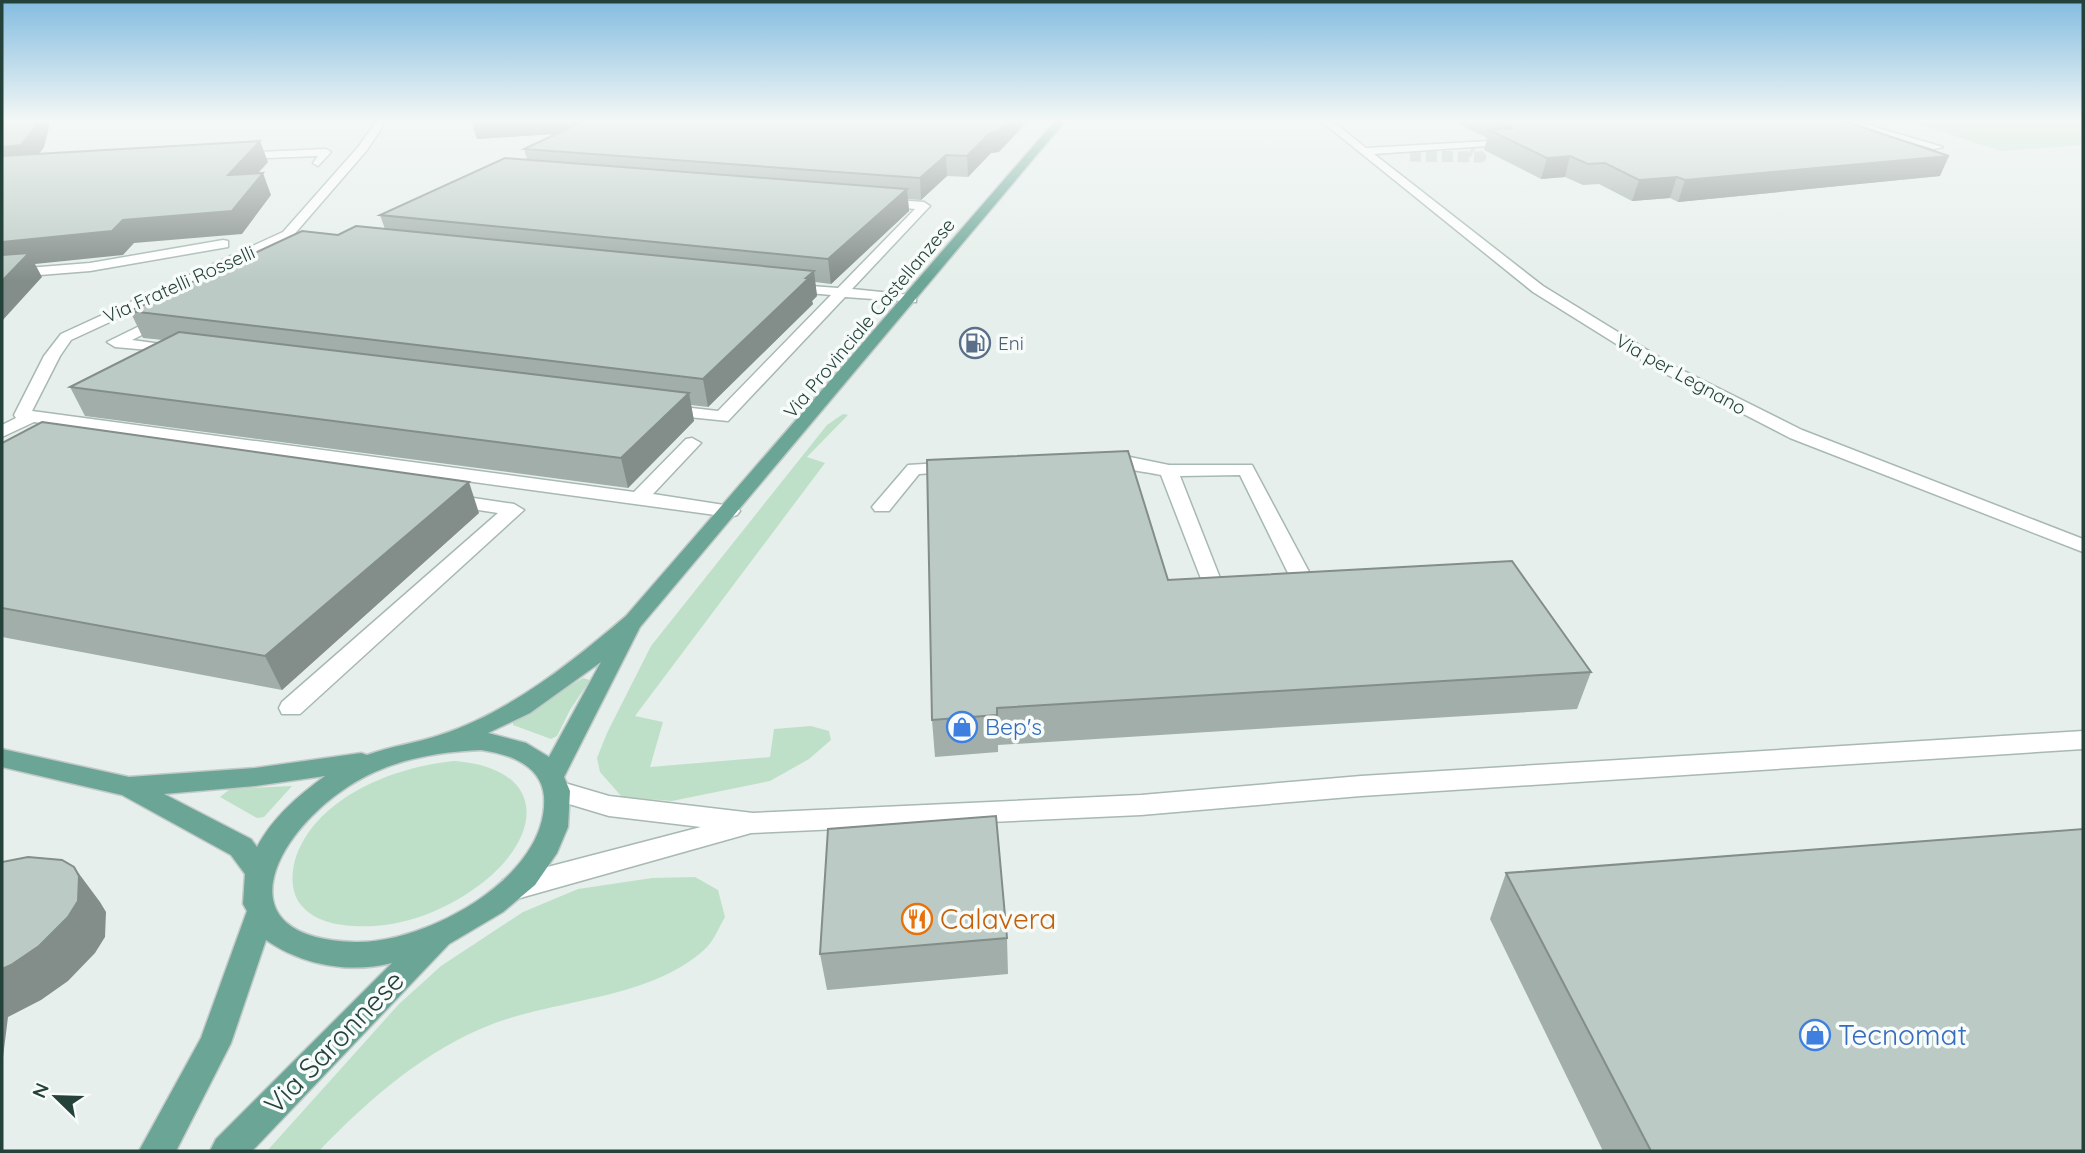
<svg xmlns="http://www.w3.org/2000/svg" width="2085" height="1153" font-family="Quicksand,sans-serif">
<style>
.green{fill:#bfe0c8}
.lines{fill:none;stroke-linecap:round;stroke-linejoin:round}
.minor-tunnel{stroke:#bfccc8;stroke-width:11;stroke-dasharray:11 5;stroke-linecap:butt}
.minor-casing{stroke:#a8b8b2;stroke-width:3}
.major-casing{stroke:#c2cac8;stroke-width:3}
.minor{fill:#fff;fill-rule:evenodd}
.major{fill:#6aa596;fill-rule:evenodd}
.wall{fill:#a1aea9}
.shaded-wall{fill:#838d89}
.building{fill:#bbcac4;stroke:#838d89;stroke-width:2}
.labels{text-anchor:middle;stroke-width:7;stroke-linejoin:round;paint-order:stroke}
.far-street-label{font-size:19px;fill:#24423a;stroke:#f7fbf9}
.far-service-label{font-size:19px;fill:#4e5e75;stroke:#f7fbf9;text-anchor:start}
.shop-label{font-size:23px;fill:#366cbe;stroke:#f7fbf9;text-anchor:start}
.near-food-label{font-size:28px;fill:#c56008;stroke:#f7fbf9;text-anchor:start}
.near-shop-label{font-size:28px;fill:#366cbe;stroke:#f7fbf9;text-anchor:start}
.near-street-label{font-size:28px;fill:#24423a;stroke:#f7fbf9}
</style>
<rect width="100%" height="100%" fill="#e6efeb"/>
<!-- green -->
<g class="green">
<path d="M1933,120H2083V145L2001,151L1911,122Z"/>
<path d="M843,414L848,415L807,457L825,463L635,716L663,722L650,767L770,757L774,729L811,726L829,731L831,740L809,759L770,781L672,801L622,797L600,772L597,758L607,733L651,646L827,425Z"/>
<path d="M583,678L590,680L570,710L557,736L551,739L513,725V720Z"/>
<path d="M454,761C549,768 544,838 478,886C443,912 398,929 354,926C336,925 314,921 301,905C291,893 291,875 295,860C315,797 394,767 454,761Z"/>
<path d="M292,786L264,817L257,818L220,797L230,789Z"/>
<path d="M695,877L718,890L725,917C719,927 714,941 705,949C652,998 561,999 495,1023C426,1049 369,1099 319,1151H267L399,1004L441,966L523,912L578,889L652,878Z"/>
</g>
<g class="lines">
<!-- minor-tunnel -->
<path class="minor-tunnel" d="M1410,156L1481,157L1470,151"/>
<!-- minor casing -->
<g class="minor-casing">
<g id="minor">
<path d="M377,120H387L367,150L291,238L71,340L60,356L32,411L634,492L686,439L692,438L701,443L653,494L737,507L740,511L737,515L730,517L34,422L2,437V425L16,418L14,415L44,356L61,334L283,232L359,146Z"/>
<path d="M1320,120H1331L1366,148L1490,141L1491,143L1486,146L1374,154L1543,286L1670,364L1802,430L2083,539V552L1790,438L1658,370L1533,292Z"/>
<path d="M1835,120H1851L1943,147L1934,149Z"/>
<path d="M326,149L331,152L318,166L313,163L318,156L238,159L233,156L238,153Z"/>
<path d="M881,199L924,202L930,206L852,289L911,295L916,296V302L845,297L728,421L659,414L657,410L665,405L718,411L831,295L788,291L781,287L783,284L838,288L915,209L877,205L875,203Z"/>
<path d="M223,240L228,241V247L90,271L2,278V270L90,263Z"/>
<path d="M164,314L171,318L169,321L132,340L183,347V353L115,347L107,342Z"/>
<path d="M1125,456L1169,465H1252L1315,583L1304,589L1282,587L1278,583L1282,579L1290,577L1240,475L1180,476L1220,578L1239,580L1243,584L1232,590L1205,589L1161,475C1149,472 1098,466 1094,462L1103,457Z"/>
<path d="M956,462L962,463L965,467L962,471L919,474L889,511H875L872,507L908,465Z"/>
<path d="M447,494L514,504L524,510L300,714H282L279,708L282,702L498,513L440,504L437,500L440,496Z"/>
<path d="M2083,731V749L1361,796L1141,815L751,833L513,900L503,896L499,888L503,880L513,876L701,827L609,816L549,798L545,791L549,784L558,781L609,796L753,813L1141,795L1361,776Z"/>
</g>
</g>
<!-- major casing -->
<g class="major-casing">
<path id="major" d="M1056,120H1066L640,627L564,777L570,791L568,827L557,853L535,885L503,912L449,944L252,1151H210L216,1139L392,963C349,974 302,965 266,940L231,1043L176,1151H139L201,1038L247,911L243,904L245,874L231,855L122,795L2,767V749L129,777L255,768L361,753L367,755C391,746 417,743 440,735C510,712 571,663 626,616ZM601,662L549,757L526,743L488,733L530,713ZM481,750C508,754 541,764 544,796C550,877 425,944 355,942C220,938 274,834 349,786C389,760 435,752 481,750ZM325,776C298,796 273,817 257,847L251,839L164,794L255,786Z"/>
</g>
<!-- minor -->
<use href="#minor" class="minor"/>
<!-- major -->
<use href="#major" class="major"/>
</g>
<!-- wall -->
<g class="wall">
<path d="M471,120L999,152L991,153L968,177L947,176L921,200L908,199L909,211L831,284L815,282L817,296L812,301L813,304L708,407L691,405L694,421L628,488L85,416L70,387L163,340L143,338L130,311L338,235L385,229L380,215L527,159L524,149L556,134L477,139Z"/>
<path d="M1451,120H1841L1940,176L1678,202L1670,198L1632,201L1599,184L1583,185L1565,177L1541,179L1484,150L1487,138Z"/>
<path d="M2,443L479,513L282,690L2,637Z"/>
<path d="M1168,580L1591,672L1577,709L998,745V752L935,757L932,720Z"/>
<path d="M1506,873L2083,1151H1603L1490,919Z"/>
<path d="M1007,938L1008,974L827,990L820,954Z"/>
</g>
<!-- shaded-wall -->
<g class="shaded-wall">
<path d="M37,120H51L44,147L31,165L2,169V147Z"/>
<path d="M471,120H607L609,130L477,139Z"/>
<path d="M1010,120H1029L999,152L991,153L968,177L967,156L990,133Z"/>
<path d="M260,141L268,162L237,197L228,175Z"/>
<path d="M946,155L947,176L921,200L920,178Z"/>
<path d="M1570,156L1565,177L1541,179L1547,158Z"/>
<path d="M1949,156L1940,176L1678,202L1685,180Z"/>
<path d="M263,173L271,195L242,234L134,243L123,255L35,264L42,277L2,321V242L123,220Z"/>
<path d="M1677,177L1670,198L1632,201L1639,180Z"/>
<path d="M907,189L909,211L831,284L828,259Z"/>
<path d="M814,271L817,296L812,301L813,304L708,407L703,379Z"/>
<path d="M689,393L694,421L628,488L621,458Z"/>
<path d="M469,482L479,513L282,690L265,656Z"/>
<path d="M74,867L100,902L106,912L105,937L95,953L68,981L41,1000L8,1017L3,1057L2,1059V969Z"/>
</g>
<!-- building -->
<g class="building">
<path d="M2,120H37L35,128L21,145L2,147Z"/>
<path d="M586,120H1010L998,131L990,133L967,156L946,155L920,178L524,149Z"/>
<path d="M1494,120H1841L1949,156L1685,180L1677,177L1639,180L1605,163L1588,164L1570,156L1547,158L1489,130L1511,128Z"/>
<path d="M260,141L228,175L263,173L232,211L123,220L112,231L2,242V156Z"/>
<path d="M505,158L907,189L828,259L380,215Z"/>
<path d="M356,226L814,271L806,278H809L703,379L130,311L302,231L338,235Z"/>
<path d="M29,253L2,281V255Z"/>
<path d="M179,332L689,393L621,458L70,387Z"/>
<path d="M42,422L469,482L265,656L2,608V443Z"/>
<path d="M1128,451L1168,580L1512,561L1591,672L997,708V715L932,720L927,460Z"/>
<path d="M996,816L1007,938L820,954L828,829Z"/>
<path d="M2083,829V1151H1651L1506,873Z"/>
<path d="M28,857L62,860L74,867L79,876L78,901L68,917L39,946L11,965L2,969V862Z"/>
</g>
<!-- sky -->
<linearGradient id="sky" x2="0" y2="1"><stop stop-color="#84bce0"/><stop offset="0.43" stop-color="#f4f8f6"/><stop offset="1" stop-color="#f4f8f6" stop-opacity="0"/></linearGradient>
<rect width="2085" height="281" fill="url(#sky)"/>
<!-- icons -->
<defs>
<g id="fuel-ring" transform="scale(1.575)"><circle r="9.5" fill="#f7fbf9" stroke="#5c6f8a" stroke-width="1.5"/><path d="M-5.5-6h7V0h2V4h1.3V-2.5L3-4.5l.8-.8L6-3V5H2.5V1h-1V6h-7ZM-4.2-4.7v3.2H.2V-4.7Z" fill="#5c6f8a"/></g>
<g id="shop-ring" transform="scale(1.575)"><circle r="9.5" fill="#f7fbf9" stroke="#3f7fe0" stroke-width="1.5"/><path d="M-5-2.5h2.3a2.7 3.5 0 0 1 5.4 0H5L5.5 6h-11ZM-1.5-2.5h3a1.5 2.3 0 0 0-3 0Z" fill="#3f7fe0"/></g>
<g id="restaurant-ring" transform="scale(1.575)"><circle r="9.5" fill="#f7fbf9" stroke="#e8710a" stroke-width="1.5"/><path d="M-5-6h1v4h1v-4h1v4h1v-4h1v5L-1.5 .5V6h-2V.5L-5-1ZM5-6V6H3V1.5H1.5Q1.5-4 5-6Z" fill="#e8710a"/></g>
</defs>
<g fill-rule="evenodd">
<use href="#fuel-ring" x="975" y="343"/>
<use href="#shop-ring" x="962" y="727"/>
<use href="#restaurant-ring" x="917" y="919"/>
<use href="#shop-ring" x="1815" y="1035"/>
</g>
<g class="labels">
<!-- far-street labels -->
<g class="far-street-label">
<text transform="translate(179 284) rotate(-24)" y="7">Via Fratelli Rosselli</text>
<text transform="translate(869 318) rotate(-50)" y="7">Via Provinciale Castellanzese</text>
<text transform="translate(1681 374) rotate(29)" y="7">Via per Legnano</text>
</g>
<!-- far-service labels -->
<g class="far-service-label">
<text x="998" y="350">Eni</text>
</g>
<!-- shop labels -->
<g class="shop-label">
<text x="985" y="735">Bep's</text>
</g>
<!-- near-food labels -->
<g class="near-food-label">
<text x="940" y="929">Calavera</text>
</g>
<!-- near-shop labels -->
<g class="near-shop-label">
<text x="1838" y="1045">Tecnomat</text>
</g>
<!-- near-street labels -->
<g class="near-street-label">
<text transform="translate(334 1042) rotate(-46)" y="10">Via Saronnese</text>
</g>
</g>
<!-- border -->
<rect width="2085" height="1153" fill="none" stroke="#24423a" stroke-width="7"/>
<!-- north arrow -->
<g transform="translate(56 1097) rotate(293)" stroke="#f7fbf9" stroke-width="5" paint-order="stroke">
<path d="M0-5L12 26L0 18L-12 26Z" fill="#24423a"/>
<text y="-10" font-size="19" font-weight="bold" text-anchor="middle" fill="#24423a">N</text>
</g>
</svg>
